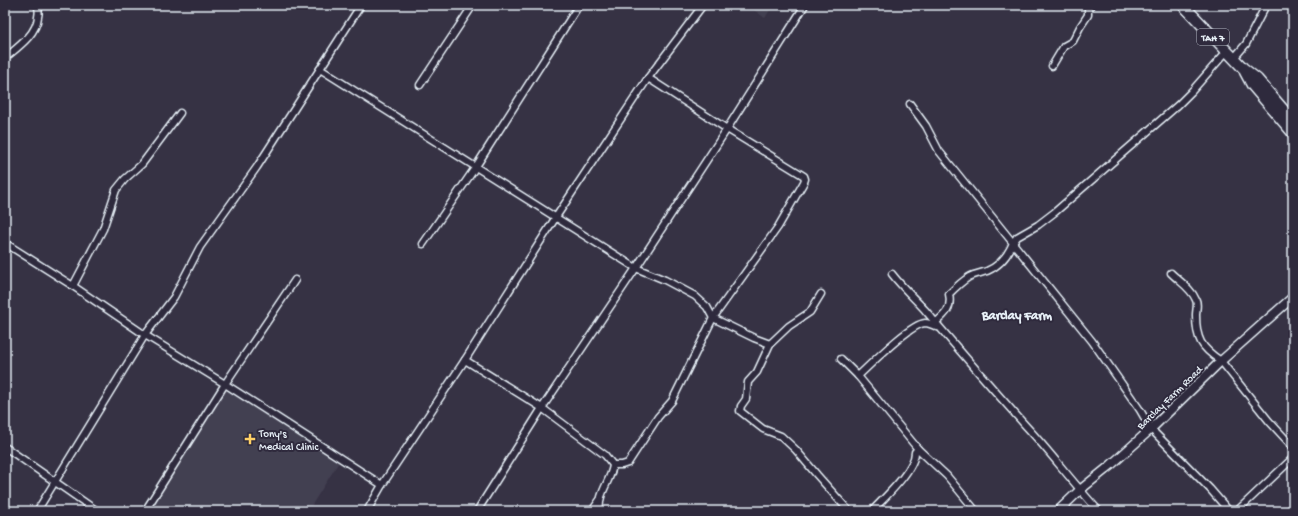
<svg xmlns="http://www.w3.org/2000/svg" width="1298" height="516" font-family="'Gochi Hand',sans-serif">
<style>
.built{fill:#433f51}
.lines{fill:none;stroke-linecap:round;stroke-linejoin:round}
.minor-casing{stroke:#e8f1f8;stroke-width:9}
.tertiary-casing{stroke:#e8f1f8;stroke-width:11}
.trunk-casing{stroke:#e8f1f8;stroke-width:13}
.minor{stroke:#2f2a3d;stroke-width:6}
.tertiary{stroke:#2f2a3d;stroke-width:8}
.trunk{stroke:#2f2a3d;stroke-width:10}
.poi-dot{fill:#ffd166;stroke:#2f2a3d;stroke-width:1.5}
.labels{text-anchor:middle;stroke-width:4;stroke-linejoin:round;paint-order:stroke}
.shield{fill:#2f2a3d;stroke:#b0b5c0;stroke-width:1}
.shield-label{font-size:10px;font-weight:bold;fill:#e8f1f8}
.street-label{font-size:11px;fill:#e8f1f8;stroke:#2f2a3d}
.poi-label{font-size:11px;fill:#e8f1f8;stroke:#2f2a3d;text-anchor:start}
.quarter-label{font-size:13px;font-weight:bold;fill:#e8f1f8;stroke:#2f2a3d}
</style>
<rect width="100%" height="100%" fill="#363244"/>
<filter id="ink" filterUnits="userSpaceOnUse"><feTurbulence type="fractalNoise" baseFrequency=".025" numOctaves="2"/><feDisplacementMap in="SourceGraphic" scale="8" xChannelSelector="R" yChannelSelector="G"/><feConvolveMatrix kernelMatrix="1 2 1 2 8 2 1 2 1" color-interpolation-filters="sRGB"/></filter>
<g filter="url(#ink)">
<!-- built -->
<g class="built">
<path d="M757,5H773L765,18L754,10Z"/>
<path d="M227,389L339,462L308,511H149Z"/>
</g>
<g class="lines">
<!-- minor casing -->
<g class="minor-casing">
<g id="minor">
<path d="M1227,51L1191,92L1178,105L1055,212L1038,225L1017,237L1013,243L1092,341L1140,410L1151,429L1210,489L1229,511"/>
<path d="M5,58C18,47 36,35 38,17C39,13 39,9 37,5"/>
<path d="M1234,58L1246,44L1266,5"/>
<path d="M1052,66L1064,46L1073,41L1080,27L1088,15V9L1091,5"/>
<path d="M320,69L636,268L665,280L695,296L707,307L713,318L754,338L770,344"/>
<path d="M420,85L473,5"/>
<path d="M910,104L926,126L939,151L1013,243C1008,255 999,266 987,271C981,273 974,274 969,277C961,282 955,288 949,294C952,308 946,314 935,323"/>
<path d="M5,243L73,286L145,335L225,384L382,485"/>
<path d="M423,244L475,168L579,5"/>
<path d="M1171,273C1179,281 1192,289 1196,300C1198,304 1196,310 1196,315C1196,339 1201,348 1221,361L1269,421L1293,447"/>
<path d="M892,274C902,287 914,298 925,310C958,349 991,387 1025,425C1051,453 1073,483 1099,511"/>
<path d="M73,286L103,229L116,190L125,179L142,164L180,113"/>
<path d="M821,294L810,312L789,326L770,344L757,372L748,382L746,399L741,406L740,411L763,429L781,436L796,450L817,475L849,511"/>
<path d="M937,327C933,325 929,323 925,323C910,324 870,365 858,376L918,449L947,476L976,511"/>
<path d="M841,359L858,376"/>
<path d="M465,360L542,408L605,455L613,465C611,481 597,494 600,511"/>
<path d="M5,447L97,511"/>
<path d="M613,465H622L628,463L658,417L672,401L713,318L778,227L804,182L805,179L804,176L727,129L648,78"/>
<path d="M37,511L145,335L174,297L200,247L257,167L361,5"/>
<path d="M145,511L225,384L295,280"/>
<path d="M367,511L382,485L465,360L556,217L648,78L703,5"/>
<path d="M477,511L542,408L636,268L727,129L805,5"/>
<path d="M592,511L599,501"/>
<path d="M872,511C884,498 915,470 915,452L918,449"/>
<path d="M1237,511L1293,458"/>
</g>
</g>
<!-- tertiary casing -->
<g class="tertiary-casing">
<path id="tertiary" d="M1058,511L1080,490L1111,465L1151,429L1221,361L1293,297"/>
</g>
<!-- trunk casing -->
<g class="trunk-casing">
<g id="trunk">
<path d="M1183,5L1243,68L1257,79L1293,121"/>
<path d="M1245,72L1252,85L1293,133"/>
</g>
</g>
<!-- minor -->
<use href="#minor" class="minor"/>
<!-- tertiary -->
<use href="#tertiary" class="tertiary"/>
<!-- trunk -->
<use href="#trunk" class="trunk"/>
</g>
</g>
<!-- markers -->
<path class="poi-dot" d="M248 433h4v4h4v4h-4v4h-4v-4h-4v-4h4z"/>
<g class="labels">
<!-- shield labels -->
<rect class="shield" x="1197" y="29" width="32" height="16" rx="3"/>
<g class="shield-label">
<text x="1213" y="41">TAH 7</text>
</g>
<!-- street labels -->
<g class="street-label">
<text transform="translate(1169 397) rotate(-44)" y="4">Barclay Farm Road</text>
</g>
<!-- poi labels -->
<g class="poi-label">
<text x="259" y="437">Tony's<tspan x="259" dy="13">Medical Clinic</tspan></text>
</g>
<!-- quarter labels -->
<g class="quarter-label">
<text x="1017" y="319">Barclay Farm</text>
</g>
</g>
<!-- margin -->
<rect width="1298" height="516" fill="none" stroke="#2f2a3d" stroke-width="20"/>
<rect x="10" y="10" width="1278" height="496" fill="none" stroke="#e8f1f8" stroke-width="1.5" filter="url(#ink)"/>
</svg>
